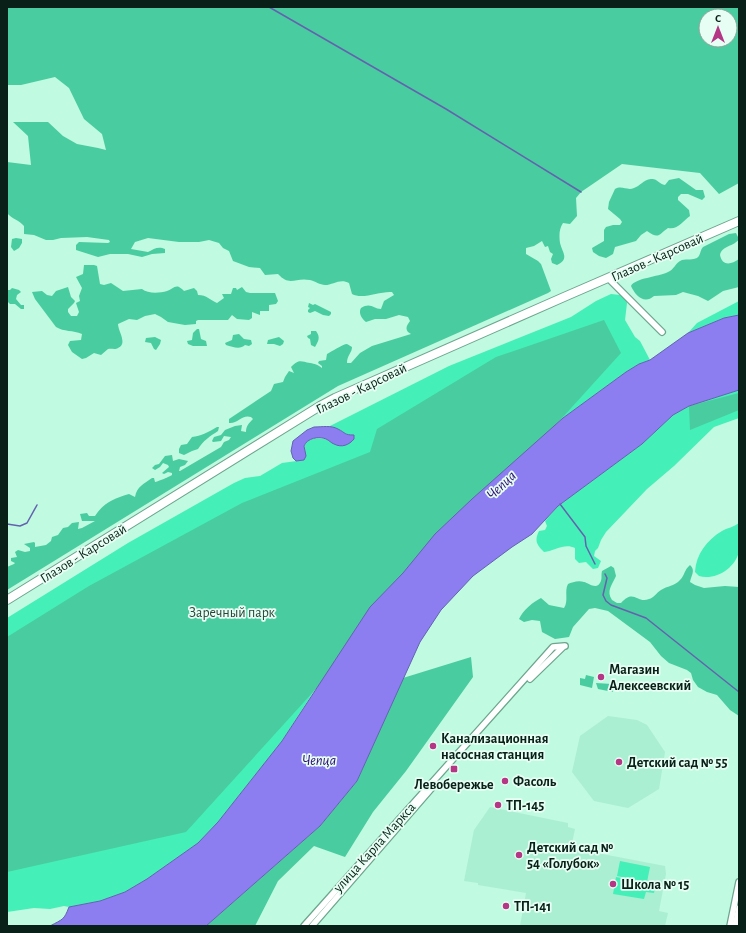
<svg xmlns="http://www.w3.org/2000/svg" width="746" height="933" font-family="'Alegreya Sans',sans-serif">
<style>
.built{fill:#abefd2}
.green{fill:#44efb8}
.forest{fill:#49cc9f;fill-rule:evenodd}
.water{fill:#8c7ef1;stroke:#6462b0}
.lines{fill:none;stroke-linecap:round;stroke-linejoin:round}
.stream{stroke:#6462b0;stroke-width:1.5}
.minor-casing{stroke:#6da58e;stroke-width:8}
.secondary-casing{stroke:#6da58e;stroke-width:10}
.minor{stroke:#fff;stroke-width:5.5}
.secondary{stroke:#fff;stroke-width:8}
.poi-dot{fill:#b43685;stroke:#e7fef4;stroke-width:1.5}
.labels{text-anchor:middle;stroke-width:3.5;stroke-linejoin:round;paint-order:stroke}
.street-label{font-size:14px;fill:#082017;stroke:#e7fef4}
.park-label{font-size:14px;fill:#294539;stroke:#e7fef4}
.poi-label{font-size:14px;font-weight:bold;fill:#082017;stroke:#e7fef4;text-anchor:start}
.water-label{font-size:15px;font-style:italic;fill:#2f0e76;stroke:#e7fef4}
</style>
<rect width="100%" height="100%" fill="#bffae1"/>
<!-- built -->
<g class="built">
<path d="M608,716L637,720L647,725L665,752L659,789L628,808L594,801L572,772L580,736Z"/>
<path d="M490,807L568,823V827L575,829L571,848L665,866L666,874L659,911L668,913L665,926H520L526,893L478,885V883L464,881L474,830Z"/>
</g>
<!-- green -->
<g class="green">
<path d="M611,294L620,295L626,298L627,303L625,320L635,337L640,341L650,360L639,364L626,372L563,418L472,499L323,677L282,741L218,822L198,843L147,879L125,892L100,901L69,907L64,906L50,909L34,908L7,912V618L128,543L234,483L245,478L260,476L282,463L304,460C307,454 303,450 305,445C307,438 319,438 324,439C328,439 332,443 336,445L354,435H347L338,429L328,427L449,366L571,317L596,301Z"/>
<path d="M739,301V315L724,318L688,333L697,323Z"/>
<path d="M739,390V418L714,427L674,466L647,489L606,532L601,540L598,548L595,551L594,556L601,561L598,568L593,569L586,562L579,563L575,559V548C564,543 555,551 544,552C537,545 534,541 539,531L545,530L547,526L545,521L558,506L642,444L673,415L689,406Z"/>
<path d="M739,523C739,532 740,542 739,551C736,568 715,581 699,576L695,572C696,554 707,540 722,531C727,528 734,527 739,523Z"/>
<path d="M620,861L650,867L647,882L617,876Z"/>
<path d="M616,877L648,883V880L656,882L654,893L646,892L644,899L613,894Z"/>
</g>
<!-- forest -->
<g class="forest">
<path d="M7,7H739V183L719,194L700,173L622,164L581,192L576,198L577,216L570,224L563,223C559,229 559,236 560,243C562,252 570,259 557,265L552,263L551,259L553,254L550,252L548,246L545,247L542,241L534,246L526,248V254L538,261L541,264L551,291L548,293L338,386L7,590V567L14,564L15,563L11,561V558L17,557L15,552L18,550L25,552L30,551V548L24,544L34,542L35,543V547L46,545L51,541L52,537L58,535L63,528L68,527L72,523L79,522L78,529L82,528L95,521H82L80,514L87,513L89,516H95C103,503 115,498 129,494L135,497C137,486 144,484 152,478H154L155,482C157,482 171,476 172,475V473L168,472L164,474L162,473L169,467L168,465L163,463L160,467L155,470L152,468L155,465L159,464L165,456L172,455L173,461L179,459L188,461L185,465L180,467L179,471H180L221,447L224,442L229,440L231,437L224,436L221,441L213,442L212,441L214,437L221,435L225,430L235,426L242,425L241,431L246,432C246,426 249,423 253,419L251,417C242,414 238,424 229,423V419L271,391L274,384L283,382L285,377L289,371L294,373L291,367C299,359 300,361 310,363C315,364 317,364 322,368V366L318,363L319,361L326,360L327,354C331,352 343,344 347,344L352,347C352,353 347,355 347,363H351L360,353L372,346L411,334L408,332C405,328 407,325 410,321L408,317L399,315L386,319H375L366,322C362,319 358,313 361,308C371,302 373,309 381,309L384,301L394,295L392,292C379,291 363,300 352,294L349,283C340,278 333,285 325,285C320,285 315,281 310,280C295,277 290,287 278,274L265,275L260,268L249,267L233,261L229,251L223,248L219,243L209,240L199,242H179L148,238L135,242L131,249L148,252C154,249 158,246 165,249V253L152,254L142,257L128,254H110L98,257L76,250V245L79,242L108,243L110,242L109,240L87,237L61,238L53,240H46L34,235L24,234V226C19,220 12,219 7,213V162L31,165L28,136L13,122H48L63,136L77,144L98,148L106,150L102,134L84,119L69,88L55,77L21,85H7ZM706,16H730V40H706Z"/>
<path d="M679,178L696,190H703L705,197L702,200L688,194H681L678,197V200L689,210L690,216C683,221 678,230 668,228C659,234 659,240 647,231L641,235L636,241L615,247L613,254L606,258L599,256L593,252L592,248L604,241V230L606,227L613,225H620L622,222L620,219L608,209L609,202L615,189C622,185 627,191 634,188C640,186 643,180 651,179C657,178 659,184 665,185L669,180Z"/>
<path d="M736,233L739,239C734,247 722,245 720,255C722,266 731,265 739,259V287L723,291L708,301L698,296L683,292L676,295L654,296C644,305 635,295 631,286C635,278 658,277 668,272C674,270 675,263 682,260C687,259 693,260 697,258C701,255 700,250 703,247L729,234Z"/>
<path d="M16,238L22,239V243L19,248L14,251L11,247L12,239Z"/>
<path d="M84,265H94L97,266L100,284L104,285L111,283L123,291L142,289C148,294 160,293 167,291C171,290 175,285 179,287C181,288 183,290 184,291L194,288L197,291L198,295C207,295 210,300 217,303L224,298L222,294H231L233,288H236L237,290L242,287L246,292L250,293H275L278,301L276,304L269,305V311H260V315L252,312V318L249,320L237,319L232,315L228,320H198L196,321V324L185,325L168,322L161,317L155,314L145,316L137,320L129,319L118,324C118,331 128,344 118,348C115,350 111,348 108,349L101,355L94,353L86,358L82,359L72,352L68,345L70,341L81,340L82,334C73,330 64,332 56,327L35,299L32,292L42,291L47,295L52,296L56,291L68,287L71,297L75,301L74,303L68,309V312L71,316H77L79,312L76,303L80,301L79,296L82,288L76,277L83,274Z"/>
<path d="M12,288L19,290L21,292L17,295L16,299L21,305H24V309H21L15,304H10L7,301V290H10Z"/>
<path d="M309,303L313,305L315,304L331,312V314L329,316L323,315L315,311L310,313L308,312V310L310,308L308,307Z"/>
<path d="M604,320L621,353L186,832L7,872V637L89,586L242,503L370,452L377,429L496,357Z"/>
<path d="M197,329H199L201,339L206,341L207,346H193L188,344L187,341L192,340L193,333Z"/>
<path d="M311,331H316C321,338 318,341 315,347L311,345L310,339L308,338L307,336L311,334Z"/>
<path d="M239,334L244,339L251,340L252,344L249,346L245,345C240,350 233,347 226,345L225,343L232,340L233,335Z"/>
<path d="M155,337L161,340L160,344L156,350L154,349L151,343L145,342L146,338Z"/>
<path d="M279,337L284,341L283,344L280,346L274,344H267L268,340Z"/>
<path d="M739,393V410L690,430L689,406Z"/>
<path d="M217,427H219L218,431C210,436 203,441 198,449L192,451L184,455L179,453V449L181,445L187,444L192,437C201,436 209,432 217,427Z"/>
<path d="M690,565C696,570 691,576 690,582L695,585L704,588L725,586L739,587L738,608L739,611V716L730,710L717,695L707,692L698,687L693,680L691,673L687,670L669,663L661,656L650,642L608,611L595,608L589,609L573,627L569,637L555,639L542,632L540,621L532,620L524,622L519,619C523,610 533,602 541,598L549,605L564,608C569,601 564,591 568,584C572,582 579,580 584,582C589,583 597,591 601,581C602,578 601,574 602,571L611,566L614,568L616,576C612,585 606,591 612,600L617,603H621C634,588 637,604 649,599C654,598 656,593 661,590C667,586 675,586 680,580C685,575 684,570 690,565Z"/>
<path d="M471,657L473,677L406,771L373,812L345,857L314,846L278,881L255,926H206L320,826L357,781L403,678Z"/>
<path d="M586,675L594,677L592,688L580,685V678L585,679Z"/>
<path d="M596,683L612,684L613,692L598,689Z"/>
</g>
<!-- water -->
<g class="water">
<path d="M739,315V390L689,406L673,415L642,444L558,506L532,534L512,547L473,576L441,610L420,642L357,781L320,826L206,926H50C63,919 64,920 69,907L100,901L125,892L147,879L198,843L218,822L282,741L370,607L403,573L435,534L472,499L563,418L626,372L639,364L650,360L688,333L724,318Z"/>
<path d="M314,427C322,427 331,425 338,429C346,433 344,435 354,435V439C349,445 342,448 334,444C331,443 329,440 326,439C319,436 307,438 304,446L306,456L304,460L296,461L293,458L291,451L293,441L307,430Z"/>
</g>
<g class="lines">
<!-- stream -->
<g class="stream">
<path d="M269,7L446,109L581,192"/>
<path d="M560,504L585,537L586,546L595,564"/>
<path d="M7,524L20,526L27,523L37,505"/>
<path d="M605,574L607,578L603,595L606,601L611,605L646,618L739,692"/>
</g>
<!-- minor casing -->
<g class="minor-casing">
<g id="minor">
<path d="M608,278L662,332"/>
<path d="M530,679L563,647"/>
<path d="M304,926L553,647L565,646"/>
<path d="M312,926L431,789"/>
<path d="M730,926L739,882"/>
<path d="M735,926L739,908"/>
</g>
</g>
<!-- secondary casing -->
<g class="secondary-casing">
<path id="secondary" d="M7,600L320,406L335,398L564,297L739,221"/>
</g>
<!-- minor -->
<use href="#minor" class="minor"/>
<!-- secondary -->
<use href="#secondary" class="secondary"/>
</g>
<!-- markers -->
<g class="poi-dot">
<circle cx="601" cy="677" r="4"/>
<circle cx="433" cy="746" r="4"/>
<circle cx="619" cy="762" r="4"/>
<rect x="450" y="765" width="8" height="8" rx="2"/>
<circle cx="505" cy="781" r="4"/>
<circle cx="498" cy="805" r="4"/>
<circle cx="519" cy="855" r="4"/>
<circle cx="613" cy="884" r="4"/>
<circle cx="506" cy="906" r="4"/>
</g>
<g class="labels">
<!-- street labels -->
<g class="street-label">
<text transform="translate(657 257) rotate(-24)" y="5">Глазов - Карсовай</text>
<text transform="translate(361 388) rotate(-26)" y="5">Глазов - Карсовай</text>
<text transform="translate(83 553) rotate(-32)" y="5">Глазов - Карсовай</text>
<text transform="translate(374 847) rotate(-48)" y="5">улица Карла Маркса</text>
</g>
<!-- park labels -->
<g class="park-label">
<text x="232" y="617">Заречный парк</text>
</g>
<!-- poi labels -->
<g class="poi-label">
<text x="609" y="674">Магазин<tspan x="609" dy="16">Алексеевский</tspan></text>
<text x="441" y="743">Канализационная<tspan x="441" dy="16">насосная станция</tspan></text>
<text x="627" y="767">Детский сад № 55</text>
<text x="513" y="786">Фасоль</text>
<text x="454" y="789" text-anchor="middle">Левобережье</text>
<text x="506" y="810">ТП-145</text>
<text x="527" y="852">Детский сад №<tspan x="527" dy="16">54 «Голубок»</tspan></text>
<text x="621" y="889">Школа № 15</text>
<text x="514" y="911">ТП-141</text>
</g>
<!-- water labels -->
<g class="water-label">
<text transform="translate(501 485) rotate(-43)" y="5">Чепца</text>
<text x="319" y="765">Чепца</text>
</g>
</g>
<!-- border -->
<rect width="746" height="933" fill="none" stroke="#082017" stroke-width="16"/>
<!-- north arrow -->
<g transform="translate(718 28)"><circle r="19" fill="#e7fef4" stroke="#8ea59c"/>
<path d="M0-3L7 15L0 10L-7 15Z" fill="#b43685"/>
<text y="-6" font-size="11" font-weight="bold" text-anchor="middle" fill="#082017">С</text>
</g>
</svg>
